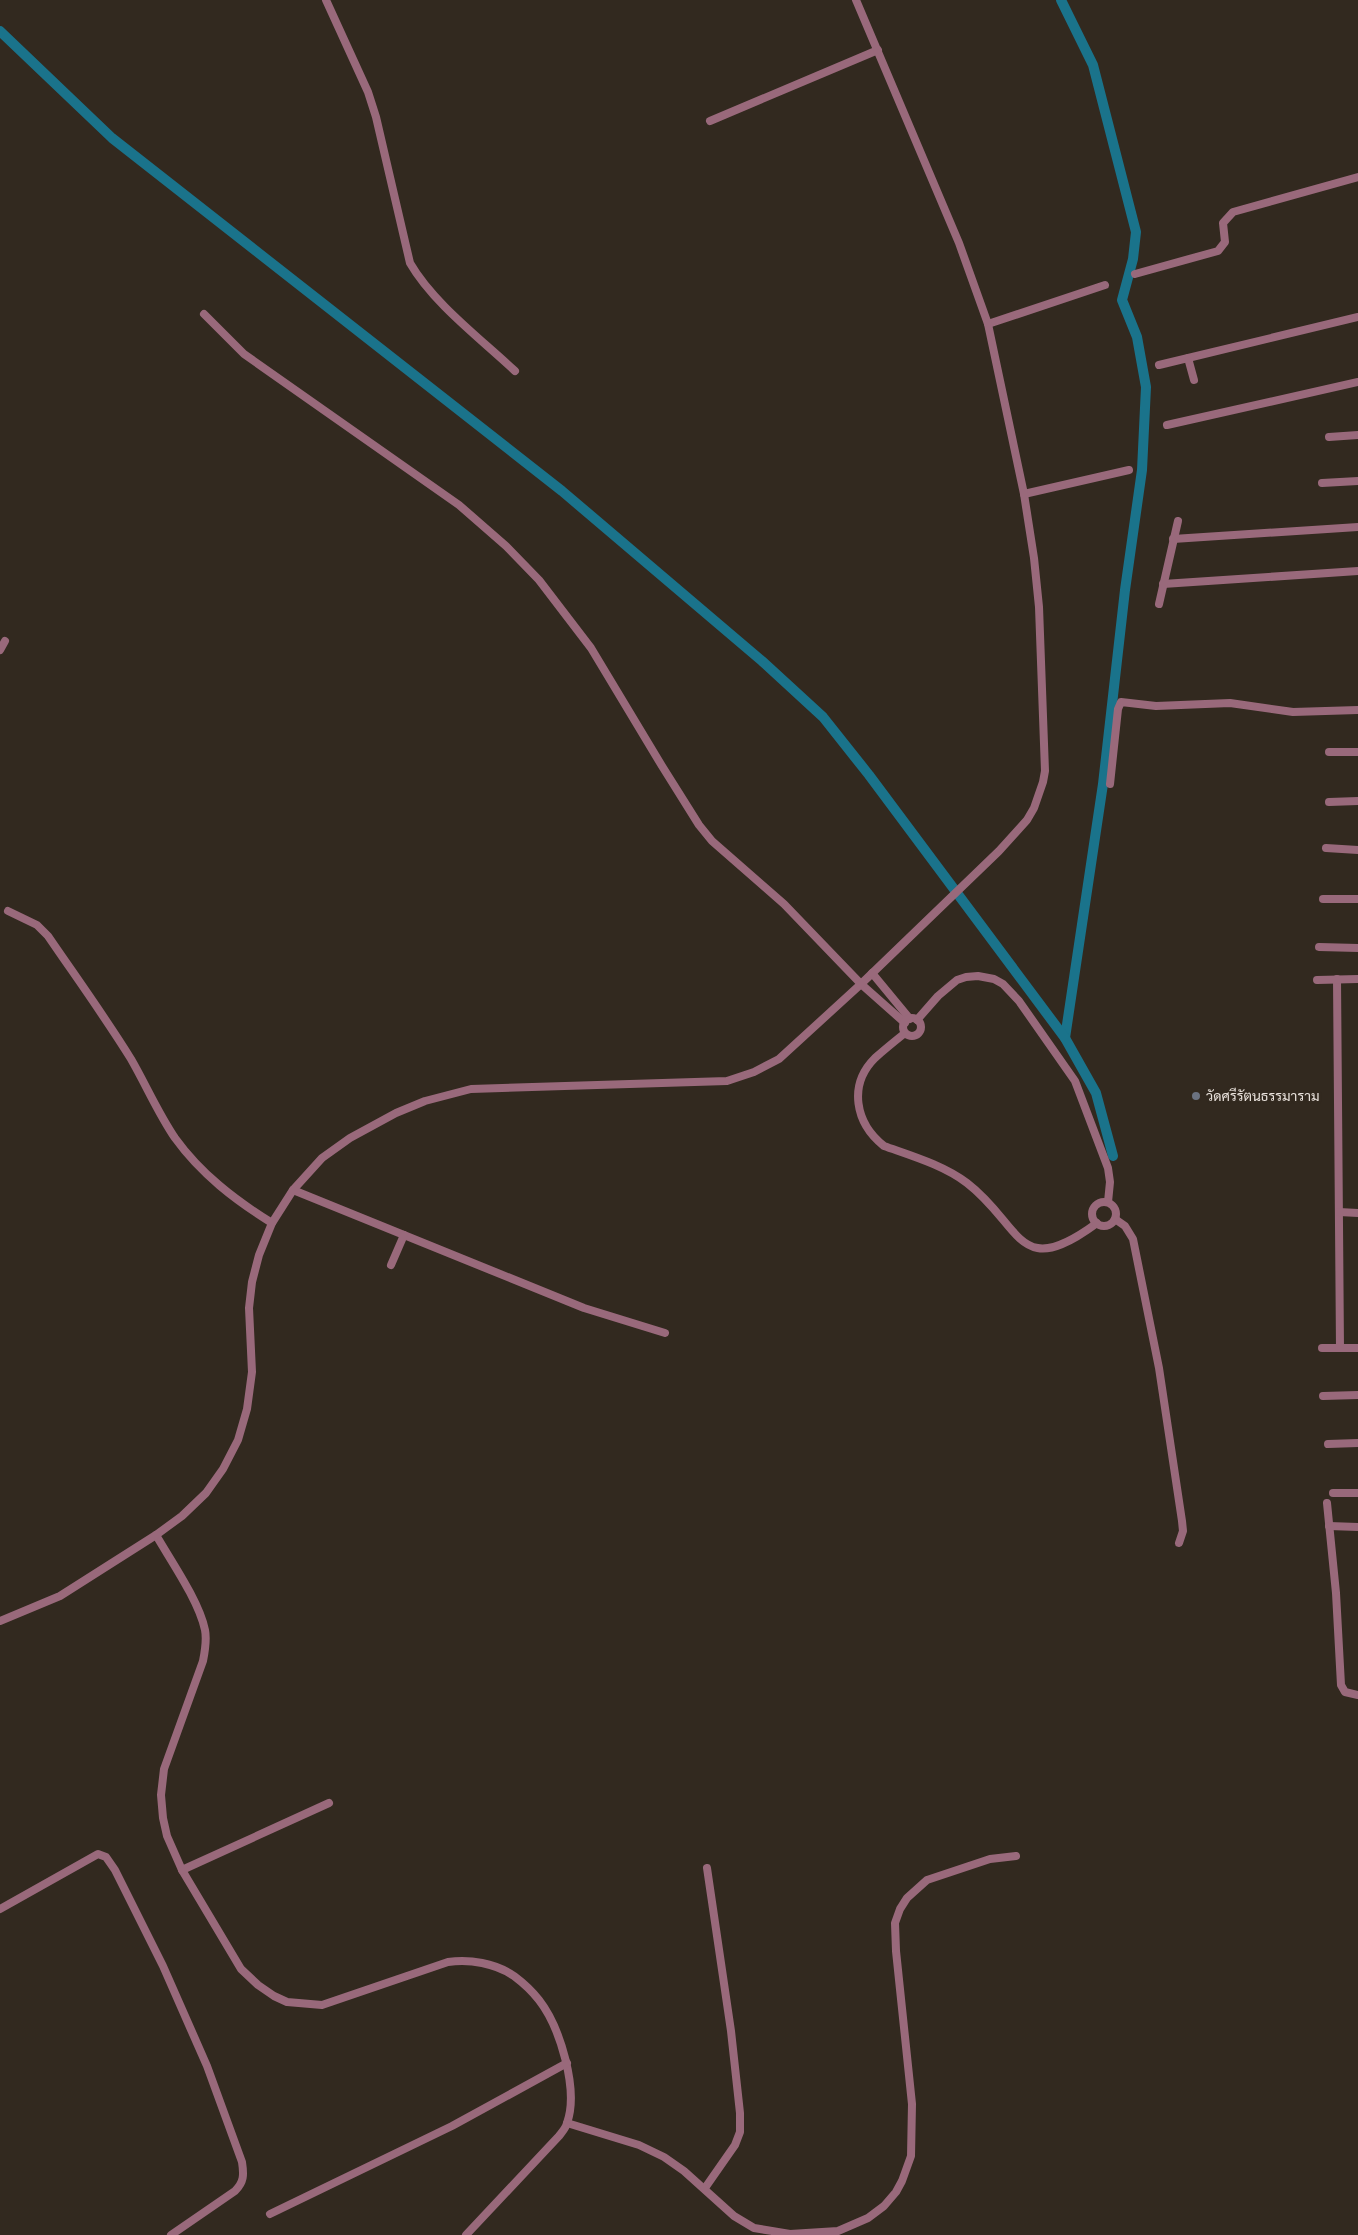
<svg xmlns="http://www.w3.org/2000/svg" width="1358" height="2235" font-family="'DejaVu Sans',Sarabun,sans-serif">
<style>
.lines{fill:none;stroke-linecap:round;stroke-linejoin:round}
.canal{stroke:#1a738b;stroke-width:10}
.minor{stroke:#99697b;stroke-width:8}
.worship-dot{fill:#6b7280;stroke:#32291f;stroke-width:2}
.labels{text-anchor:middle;stroke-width:5;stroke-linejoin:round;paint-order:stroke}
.poi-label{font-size:14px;fill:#e9e2dc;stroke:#32291f;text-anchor:start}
</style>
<rect width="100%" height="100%" fill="#32291f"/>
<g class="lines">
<!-- canal -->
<g class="canal">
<path d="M1061,0L1093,65L1136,232L1133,259L1122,300L1137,337L1146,387L1142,470L1125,590L1103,784L1065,1038"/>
<path d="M0,31L112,138L562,491L762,661L823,717L869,775L1065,1038L1096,1093L1113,1156"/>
</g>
<!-- minor -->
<g class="minor">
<path d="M326,0L368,92L376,117L410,263C433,303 481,339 515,371"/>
<path d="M710,121L878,50"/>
<path d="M1135,274L1218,251L1225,242L1223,223L1233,212L1358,177"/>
<path d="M204,314L244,354L459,505L506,546L539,580L591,648L662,766L699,825L712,841L784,904L861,984L905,1023"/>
<path d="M988,324L1105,285"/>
<path d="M1188,358L1194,380"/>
<path d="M1159,365L1358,317"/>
<path d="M1167,425L1358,382"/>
<path d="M1329,437L1358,435"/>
<path d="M1322,483L1358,481"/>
<path d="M1024,494L1129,470"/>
<path d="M1173,539L1358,527"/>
<path d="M1163,584L1358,571"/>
<path d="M1159,604L1178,521"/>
<path d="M0,650L5,641"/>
<path d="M1329,752H1358"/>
<path d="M1110,784L1118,709L1121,702L1156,706L1230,703L1293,712L1358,710"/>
<path d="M1329,802L1358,801"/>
<path d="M1326,848L1358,850"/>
<path d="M1323,899H1358"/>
<path d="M8,911L37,925L48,936C76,977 105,1017 131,1059C146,1085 158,1113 175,1138C201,1174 235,1200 272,1223"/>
<path d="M1319,947L1358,948"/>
<path d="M872,973L910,1019"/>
<path d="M1337,979L1340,1348"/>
<path d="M1317,980L1358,979"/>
<circle cx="912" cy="1027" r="9"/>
<path d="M917,1020L938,996L957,980L966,977L978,976L994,979L1003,984L1019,1001L1075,1081L1108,1168L1110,1182L1108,1202"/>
<path d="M905,1033C895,1041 885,1049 875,1058C848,1085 855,1123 884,1146C912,1156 943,1165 967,1183C1023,1226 1017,1282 1097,1223"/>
<path d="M293,1190L584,1308L665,1333"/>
<circle cx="1104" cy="1214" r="12"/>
<path d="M1339,1212L1358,1213"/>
<path d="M1115,1219L1125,1226L1133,1239L1159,1368L1182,1521L1183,1531L1179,1543"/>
<path d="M391,1265L404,1235"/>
<path d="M1322,1348H1358"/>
<path d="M1323,1396L1358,1395"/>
<path d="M1328,1444L1358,1443"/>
<path d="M1333,1493H1358"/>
<path d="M1327,1503L1336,1593L1341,1685L1345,1692L1358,1695"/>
<path d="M1329,1526L1358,1527"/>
<path d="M156,1535C171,1561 199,1601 205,1630C207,1640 205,1651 203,1661L164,1769L161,1795L163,1818L167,1836L182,1870L241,1969L258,1985L274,1996L287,2002L322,2005L448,1962C470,1959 495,1963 514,1976C522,1982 532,1991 539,2000C560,2027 579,2090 567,2123C566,2128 562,2132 559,2136L466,2235"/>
<path d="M0,1621L60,1596L156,1535L182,1516L206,1493L223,1469L238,1440L247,1409L252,1372L249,1308L252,1282L259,1255L272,1223L293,1190L322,1158L350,1138L396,1113L425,1101L471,1089L727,1081L754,1072L779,1059L861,984L999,851L1027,820L1034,808L1043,782L1045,771L1039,607L1034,558L1024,494L988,324L959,243L856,0"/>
<path d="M182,1870L329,1803"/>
<path d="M0,1909L98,1854L106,1857L115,1870L163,1966L207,2066L242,2162C244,2175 244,2182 235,2191L171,2235"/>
<path d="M567,2123L639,2145L664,2157L684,2171L734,2216L754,2228L790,2234L838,2231L868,2218L884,2206L896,2192L902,2181L911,2156L912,2104L896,1951L895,1923L900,1909L907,1898L927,1880L990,1859L1016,1856"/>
<path d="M705,2188L735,2145L740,2132V2113L731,2031L707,1868"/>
<path d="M270,2214L452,2126L567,2063"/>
</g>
</g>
<!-- markers -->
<circle class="worship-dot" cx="1196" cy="1096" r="5"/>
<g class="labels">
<!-- poi labels -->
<g class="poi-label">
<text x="1206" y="1101">วัดศรีรัตนธรรมาราม</text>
</g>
</g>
</svg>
